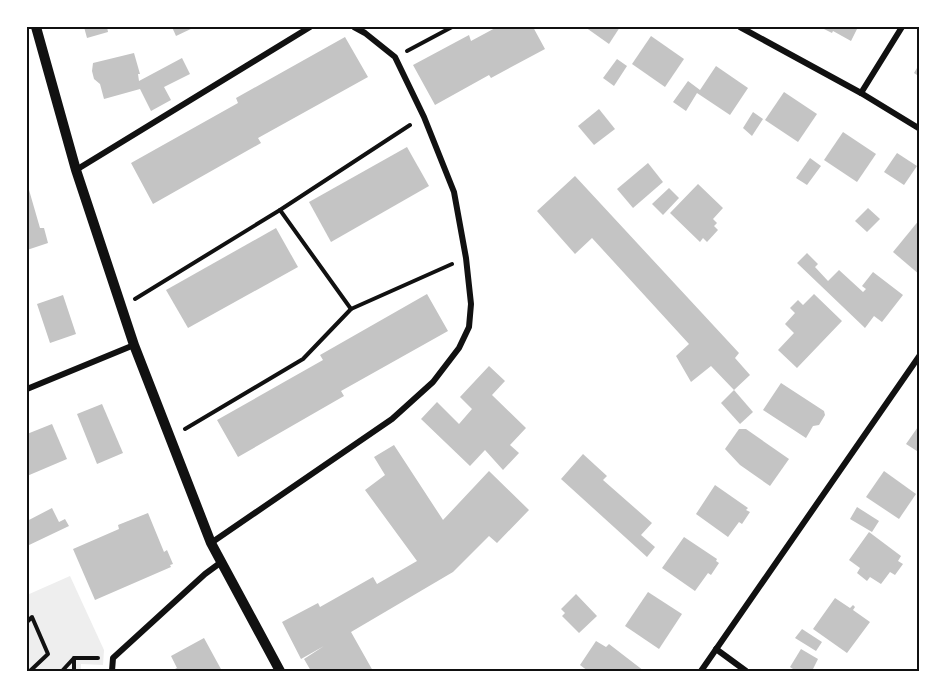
<svg xmlns="http://www.w3.org/2000/svg" width="947" height="698" font-family="'Fira Sans Condensed',sans-serif">
<style>
.green{fill:#eee}
.building{fill:#c4c4c4}
.lines{fill:none;stroke-linecap:round;stroke-linejoin:round}
.path{stroke:#111;stroke-width:4}
.minor{stroke:#111;stroke-width:6}
.tertiary{stroke:#111;stroke-width:10}
.neatline{fill:none;stroke:#111;stroke-width:2}
</style>
<rect width="100%" height="100%" fill="#fff"/>
<!-- green -->
<path class="green" d="M70,576L104,650L103,665L81,664V671H27V595Z"/>
<!-- building -->
<g class="building">
<path d="M84,27H107L108,32L87,38Z"/>
<path d="M172,27H195L176,36Z"/>
<path d="M497,27H533L545,49L491,78L489,75L435,105L413,65L469,35L471,41Z"/>
<path d="M585,27H620L609,44Z"/>
<path d="M820,27H858L851,41L833,31L832,33Z"/>
<path d="M651,36L684,59L665,87L632,64Z"/>
<path d="M345,37L368,77L258,138L261,143L153,204L131,163L238,103L236,98Z"/>
<path d="M134,53L140,74H138L139,81L182,58L190,74L164,87L171,100L151,111L140,89L104,99L100,84L94,79L92,71L93,63Z"/>
<path d="M617,59L627,66L614,86L603,78Z"/>
<path d="M920,63V77L914,73Z"/>
<path d="M716,66L748,88L730,115L697,93L686,111L673,102L688,81L700,90Z"/>
<path d="M784,92L817,114L798,142L765,120Z"/>
<path d="M599,109L615,129L594,145L578,126Z"/>
<path d="M753,112L763,119L752,136L743,128Z"/>
<path d="M843,132L876,154L857,182L824,160Z"/>
<path d="M407,147L429,186L331,242L309,202Z"/>
<path d="M897,153L917,166L904,185L884,172Z"/>
<path d="M810,158L821,166L807,185L796,178Z"/>
<path d="M648,163L663,182L633,208L617,189Z"/>
<path d="M575,176L739,353L735,358L750,375L734,390L711,366L691,382L676,356L689,344L592,238L575,254L537,211Z"/>
<path d="M27,183L40,228H44L48,243L27,250Z"/>
<path d="M698,184L723,208L713,219L717,223L714,226L718,230L707,242L703,238L700,242L670,213Z"/>
<path d="M669,188L679,198L663,215L652,204Z"/>
<path d="M868,208L880,219L867,232L855,221Z"/>
<path d="M920,219V275L893,252Z"/>
<path d="M276,228L298,267L188,328L166,290Z"/>
<path d="M807,253L818,264L815,267L828,281L839,270L863,292L866,289L862,286L873,272L903,295L882,322L874,316L865,328L797,263Z"/>
<path d="M427,294L448,331L341,391L344,396L238,457L217,420L323,360L320,355Z"/>
<path d="M814,294L842,321L797,368L778,350L794,333L785,324L795,313L790,308L798,300L803,305Z"/>
<path d="M63,295L76,334L50,343L37,304Z"/>
<path d="M489,366L505,381L492,395L526,428L510,445L519,453L503,470L485,450L470,466L421,419L437,402L459,424L472,409L460,397Z"/>
<path d="M781,383L824,411L825,415L819,425L813,426L806,438L763,410Z"/>
<path d="M734,390L753,412L740,424L721,403Z"/>
<path d="M102,404L123,453L97,464L77,414Z"/>
<path d="M52,424L67,459L27,476V434Z"/>
<path d="M920,424V453L906,444Z"/>
<path d="M739,429H746L789,459L770,486L740,465L725,449Z"/>
<path d="M394,445L443,520L489,471L529,510L497,543L489,536L453,572L351,632L373,671H311L304,659L324,646L301,659L282,622L318,603L320,607L373,577L377,584L417,561L365,490L385,475L374,457Z"/>
<path d="M583,454L607,476L603,480L652,523L641,535L655,547L647,557L561,479Z"/>
<path d="M884,471L916,494L899,519L866,497Z"/>
<path d="M715,485L748,508L746,510L750,512L742,524L739,522L728,537L696,514Z"/>
<path d="M857,507L879,521L872,532L850,519Z"/>
<path d="M52,508L59,522L65,519L69,526L27,546V521Z"/>
<path d="M148,513L164,552L167,550L173,564L170,565L171,567L95,600L73,549L119,529L118,525Z"/>
<path d="M869,532L901,556L898,561L903,564L895,575L890,572L881,584L870,577L867,581L857,573L860,568L849,560Z"/>
<path d="M684,537L717,559L716,561L719,563L711,575L708,573L695,591L662,568Z"/>
<path d="M648,592L682,614L659,649L625,626Z"/>
<path d="M576,594L597,616L579,633L562,616L565,613L561,609Z"/>
<path d="M835,598L850,608L853,605L855,607L853,610L870,622L847,653L813,629Z"/>
<path d="M802,629L822,642L816,651L795,638Z"/>
<path d="M204,638L222,671H176L175,669L177,668L171,656Z"/>
<path d="M596,641L606,647L609,644L644,671H588L580,665Z"/>
<path d="M801,649L818,659L812,671H796L790,667Z"/>
</g>
<g class="lines">
<!-- path -->
<g class="path">
<path d="M407,51L452,27"/>
<path d="M280,210L351,309"/>
<path d="M135,299L280,210L410,125"/>
<path d="M185,429L303,359L351,309L452,264"/>
<path d="M27,622L32,617L48,654L30,671"/>
<path d="M74,658V671"/>
<path d="M62,671L74,658H98"/>
</g>
<!-- minor -->
<g class="minor">
<path d="M740,27L861,93L920,129"/>
<path d="M861,93L902,27"/>
<path d="M76,170L310,27"/>
<path d="M27,389L134,345"/>
<path d="M211,543L392,419L433,382L459,348L469,327L471,304L466,258L454,192L424,117L395,57L365,33L354,27"/>
<path d="M716,649L746,671"/>
<path d="M112,671L113,658L205,574L220,563"/>
<path d="M701,671L920,355"/>
</g>
<!-- tertiary -->
<path class="tertiary" d="M36,27L76,170L134,345L211,543L280,671"/>
</g>
<!-- border -->
<rect width="947" height="698" fill="none" stroke="#ffffff" stroke-width="57"/>
<rect x="28" y="28" width="890" height="642" class="neatline"/>
</svg>
